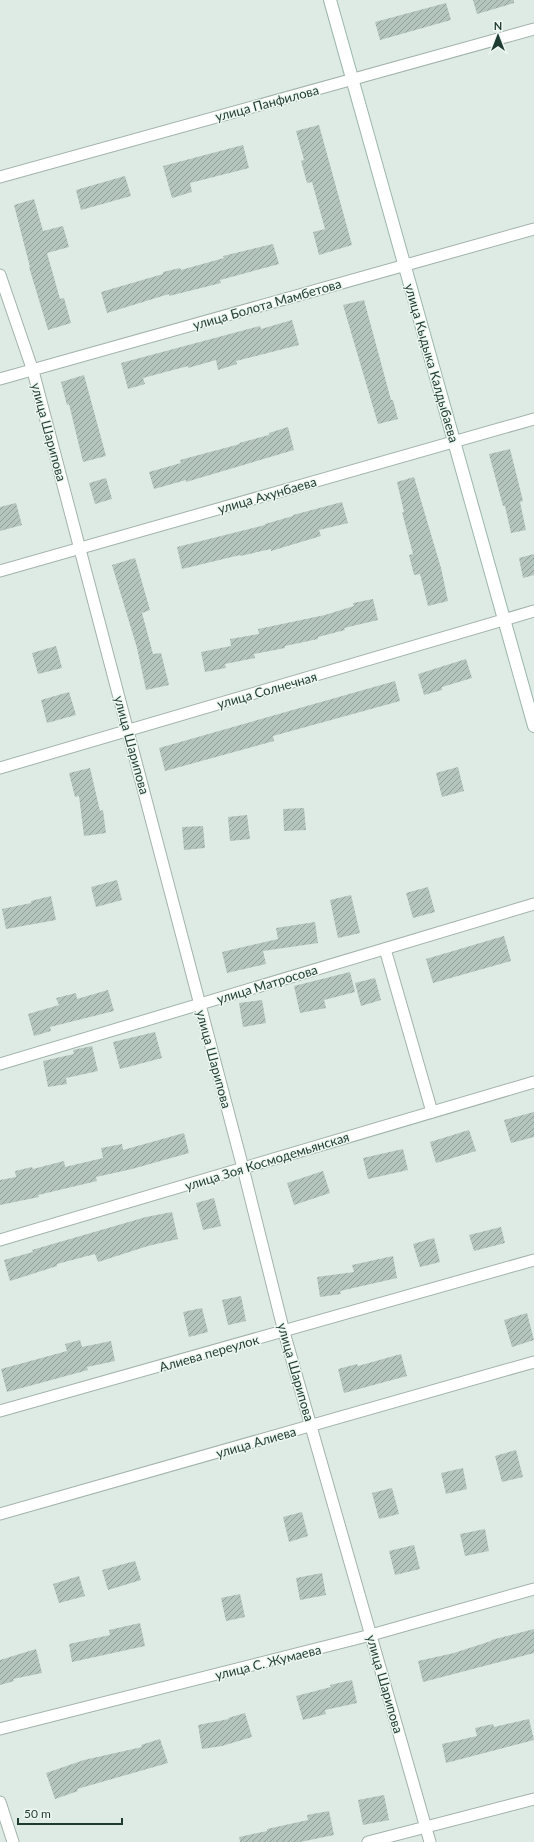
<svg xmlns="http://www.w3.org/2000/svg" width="534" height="1842" font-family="Lato,sans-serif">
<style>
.building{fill:url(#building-hatch)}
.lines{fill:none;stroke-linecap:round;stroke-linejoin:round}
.street-casing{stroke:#a1b3ab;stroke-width:13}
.secondary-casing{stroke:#9cb7ac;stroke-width:14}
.street{stroke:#fff;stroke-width:11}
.secondary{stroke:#fff;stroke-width:12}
.labels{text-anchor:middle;stroke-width:3;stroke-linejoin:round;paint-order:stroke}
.street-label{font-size:13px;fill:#1e3b32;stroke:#eef7f2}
</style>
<defs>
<pattern id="building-hatch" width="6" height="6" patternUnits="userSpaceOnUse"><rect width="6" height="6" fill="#b3c5bd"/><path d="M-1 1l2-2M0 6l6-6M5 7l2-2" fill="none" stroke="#91a19a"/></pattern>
</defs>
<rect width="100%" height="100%" fill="#deebe4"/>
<!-- building -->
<g class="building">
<path d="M473,0H514V3L477,14Z"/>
<path d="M446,3L451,20L380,40L375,22Z"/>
<path d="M319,125L352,245L319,255L313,232L325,229L312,182L307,183L301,161L304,160L296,131Z"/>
<path d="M243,145L249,168L190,183L192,192L172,198L163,166Z"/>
<path d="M125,176L131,196L81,210L76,190Z"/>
<path d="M34,199L43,231L63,226L69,247L47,253L60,299L64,298L71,323L48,330L29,267H30L14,205Z"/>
<path d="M273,244L279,264L220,280L221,283L169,296V294L107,313L101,292L163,274V272L180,268L181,270L224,258L223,256Z"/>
<path d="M364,300L391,400H393L398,419L378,424L343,305Z"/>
<path d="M292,320L299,345L236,361L237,364L218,370L216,360L188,368V366L143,378L145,384L128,389L121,363L260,326L261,329Z"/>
<path d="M84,375L106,456L83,462L69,404L67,405L61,382Z"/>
<path d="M288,427L294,450L186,482V480L154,489L149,472L181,463L180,460L240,444L239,443L269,435V433Z"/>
<path d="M510,449L523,501L520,502L526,530L511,533L505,506H503L489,454Z"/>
<path d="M414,477L441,568L448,601L428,606L420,574L414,575L409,555L413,554L402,512H404L397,482Z"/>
<path d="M106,478L112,499L95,504L89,483Z"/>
<path d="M342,502L348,523L319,530L321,536L271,551V549L240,556V555L182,569L177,547L265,525V524L293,516V515Z"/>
<path d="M16,503L22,525L0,531V507Z"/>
<path d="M534,554V575L523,578L519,558Z"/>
<path d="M135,558L150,610L142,613L153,654L161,653L169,685L146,690L137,648L112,565Z"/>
<path d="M373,599L378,620L344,628L345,630L318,637V639L285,646V648L254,654L255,658L225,664L226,668L205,672L201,652L231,646L230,639L259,634L258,629L325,615L354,606L353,603Z"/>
<path d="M56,646L62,668L38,674L32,653Z"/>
<path d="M466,659L472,678L442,687V690L424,695L418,674Z"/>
<path d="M395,681L400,701L273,736L274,741L165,771L159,748Z"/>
<path d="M69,692L76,715L47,723L41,700Z"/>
<path d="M458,767L464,791L442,797L436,773Z"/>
<path d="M90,768L100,811L103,810L106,833L84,836L79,796L75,797L69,773Z"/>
<path d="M304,808L306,830L284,831L283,809Z"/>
<path d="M247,815L250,839L230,841L228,817Z"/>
<path d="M203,826L205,848L184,850L182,827Z"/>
<path d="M117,880L122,900L96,907L91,887Z"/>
<path d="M428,887L435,912L413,918L406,893Z"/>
<path d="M351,895L360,933L338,938L330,900Z"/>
<path d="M51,896L56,920L6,929L2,909L31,903V901Z"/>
<path d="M315,922L318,943L263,951L266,964L227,973L222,952L278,939L276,928Z"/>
<path d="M504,936L511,961L433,983L426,959Z"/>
<path d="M350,972L355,992L324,1000L326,1008L300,1013L294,986Z"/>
<path d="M375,978L381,1000L361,1006L355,983Z"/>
<path d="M108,990L114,1011L50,1027L51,1031L34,1036L28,1014L59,1005L56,998L76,993L77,999Z"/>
<path d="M262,1000L266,1023L243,1027L239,1003Z"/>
<path d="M155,1032L162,1058L120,1069L113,1042Z"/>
<path d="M92,1046L98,1071L66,1078L67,1084L48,1087L43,1061L74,1054L73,1050Z"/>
<path d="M534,1112V1137L511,1143L504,1120Z"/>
<path d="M469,1130L476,1151L436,1163L430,1142Z"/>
<path d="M184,1133L189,1153L132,1169L96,1177L97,1181L38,1195L39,1197L0,1205V1180L16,1177L15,1171L32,1167L33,1169L64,1161L65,1167L103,1158L101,1148L122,1144L123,1150Z"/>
<path d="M403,1149L408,1170L368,1179L363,1158Z"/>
<path d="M323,1171L330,1193L294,1205L287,1183Z"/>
<path d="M214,1198L221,1226L203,1230L196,1203Z"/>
<path d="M172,1212L178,1239L148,1246L98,1262L95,1254L57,1264V1266L10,1281L4,1260L33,1252L32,1250L146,1217Z"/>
<path d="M501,1227L505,1243L474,1251L469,1235Z"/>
<path d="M434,1238L440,1262L420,1267L413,1244Z"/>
<path d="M393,1256L397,1278L340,1291L341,1294L320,1297L317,1277L354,1272L352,1265Z"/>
<path d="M241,1296L246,1321L228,1325L222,1300Z"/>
<path d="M202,1308L208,1332L189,1337L183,1312Z"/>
<path d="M527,1313L534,1340L512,1347L504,1320Z"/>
<path d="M80,1340L82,1347L111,1341L115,1361L87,1367L88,1370L7,1392L1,1369L67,1351L65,1344Z"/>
<path d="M401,1354L407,1376L344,1393L338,1369L357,1364L358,1366Z"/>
<path d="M516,1450L523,1477L502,1482L495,1456Z"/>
<path d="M463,1468L467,1489L446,1494L441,1473Z"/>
<path d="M392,1488L399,1514L379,1519L372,1493Z"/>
<path d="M302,1512L308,1536L289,1542L283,1517Z"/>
<path d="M485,1529L489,1551L465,1556L460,1534Z"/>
<path d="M414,1545L420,1569L395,1575L389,1551Z"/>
<path d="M135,1561L141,1580L108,1590L102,1570Z"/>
<path d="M322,1573L326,1595L300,1600L296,1578Z"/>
<path d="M79,1576L85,1596L59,1603L53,1584Z"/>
<path d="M240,1594L245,1617L226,1621L221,1598Z"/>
<path d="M140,1623L145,1646L72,1662L69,1644L110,1635L109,1630Z"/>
<path d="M534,1629V1653L423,1682L418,1661L454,1653L491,1641V1640Z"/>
<path d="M36,1649L42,1673L13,1679L14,1681L0,1685V1660Z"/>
<path d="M352,1680L357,1703L325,1710L326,1714L303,1720L296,1696L331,1687L330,1685Z"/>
<path d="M245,1713L252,1737L222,1746L202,1749L198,1725L229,1719L228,1718Z"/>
<path d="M529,1719L534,1740L446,1763L442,1744L477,1736L475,1728L493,1724L494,1727Z"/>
<path d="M160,1739L168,1763L77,1789L78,1791L55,1799L46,1773L84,1760L142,1747L141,1745Z"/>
<path d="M384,1795L389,1820L363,1825L358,1800Z"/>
<path d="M329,1811L334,1835L300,1842H240L239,1837L267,1831V1829L308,1820L307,1815Z"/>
</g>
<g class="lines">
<!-- street casing -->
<g class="street-casing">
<g id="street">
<path d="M0,177L534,29"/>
<path d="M0,275L33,371L243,1168L284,1332L430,1842"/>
<path d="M0,379L534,229"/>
<path d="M0,571L534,419"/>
<path d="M0,768L534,611"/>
<path d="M385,949L432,1112"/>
<path d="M0,1064L534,904"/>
<path d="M0,1240L534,1082"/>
<path d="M0,1411L534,1260"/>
<path d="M0,1514L534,1362"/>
<path d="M0,1729L371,1635L534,1589"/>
<path d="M0,1802L13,1842"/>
<path d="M368,1842L534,1799"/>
</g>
</g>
<!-- secondary casing -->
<g class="secondary-casing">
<path id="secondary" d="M330,0L534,726"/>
</g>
<!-- street -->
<use href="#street" class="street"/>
<!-- secondary -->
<use href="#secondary" class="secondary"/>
</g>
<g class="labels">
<!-- street labels -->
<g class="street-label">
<text transform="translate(267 103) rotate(-15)" y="5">улица Панфилова</text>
<text transform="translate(267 304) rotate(-16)" y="5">улица Болота Мамбетова</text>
<text transform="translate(432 363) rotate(74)" y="5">улица Кыдыка Калдыбаева</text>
<text transform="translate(49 432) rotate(75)" y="5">улица Шарипова</text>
<text transform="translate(267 495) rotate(-16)" y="5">улица Ахунбаева</text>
<text transform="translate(267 690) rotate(-16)" y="5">улица Солнечная</text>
<text transform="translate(132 745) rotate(75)" y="5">улица Шарипова</text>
<text transform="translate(267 984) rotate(-17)" y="5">улица Матросова</text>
<text transform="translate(214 1059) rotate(75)" y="5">улица Шарипова</text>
<text transform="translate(267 1161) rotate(-17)" y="5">улица Зоя Космодемьянская</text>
<text transform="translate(209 1353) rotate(-16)" y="5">Алиева переулок</text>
<text transform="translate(296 1372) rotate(74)" y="5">улица Шарипова</text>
<text transform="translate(256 1442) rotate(-16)" y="5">улица Алиева</text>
<text transform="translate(268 1662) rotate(-14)" y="5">улица С. Жумаева</text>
<text transform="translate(385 1684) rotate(74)" y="5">улица Шарипова</text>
</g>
</g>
<!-- north arrow -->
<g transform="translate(498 36)" stroke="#eef7f2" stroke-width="3" paint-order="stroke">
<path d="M0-3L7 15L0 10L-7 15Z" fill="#1e3b32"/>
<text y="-6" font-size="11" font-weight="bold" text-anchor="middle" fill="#1e3b32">N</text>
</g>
<!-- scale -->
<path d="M18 1818v6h104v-6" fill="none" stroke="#1e3b32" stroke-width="2"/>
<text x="24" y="1818" font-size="12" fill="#1e3b32" stroke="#eef7f2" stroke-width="3" paint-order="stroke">50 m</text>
</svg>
